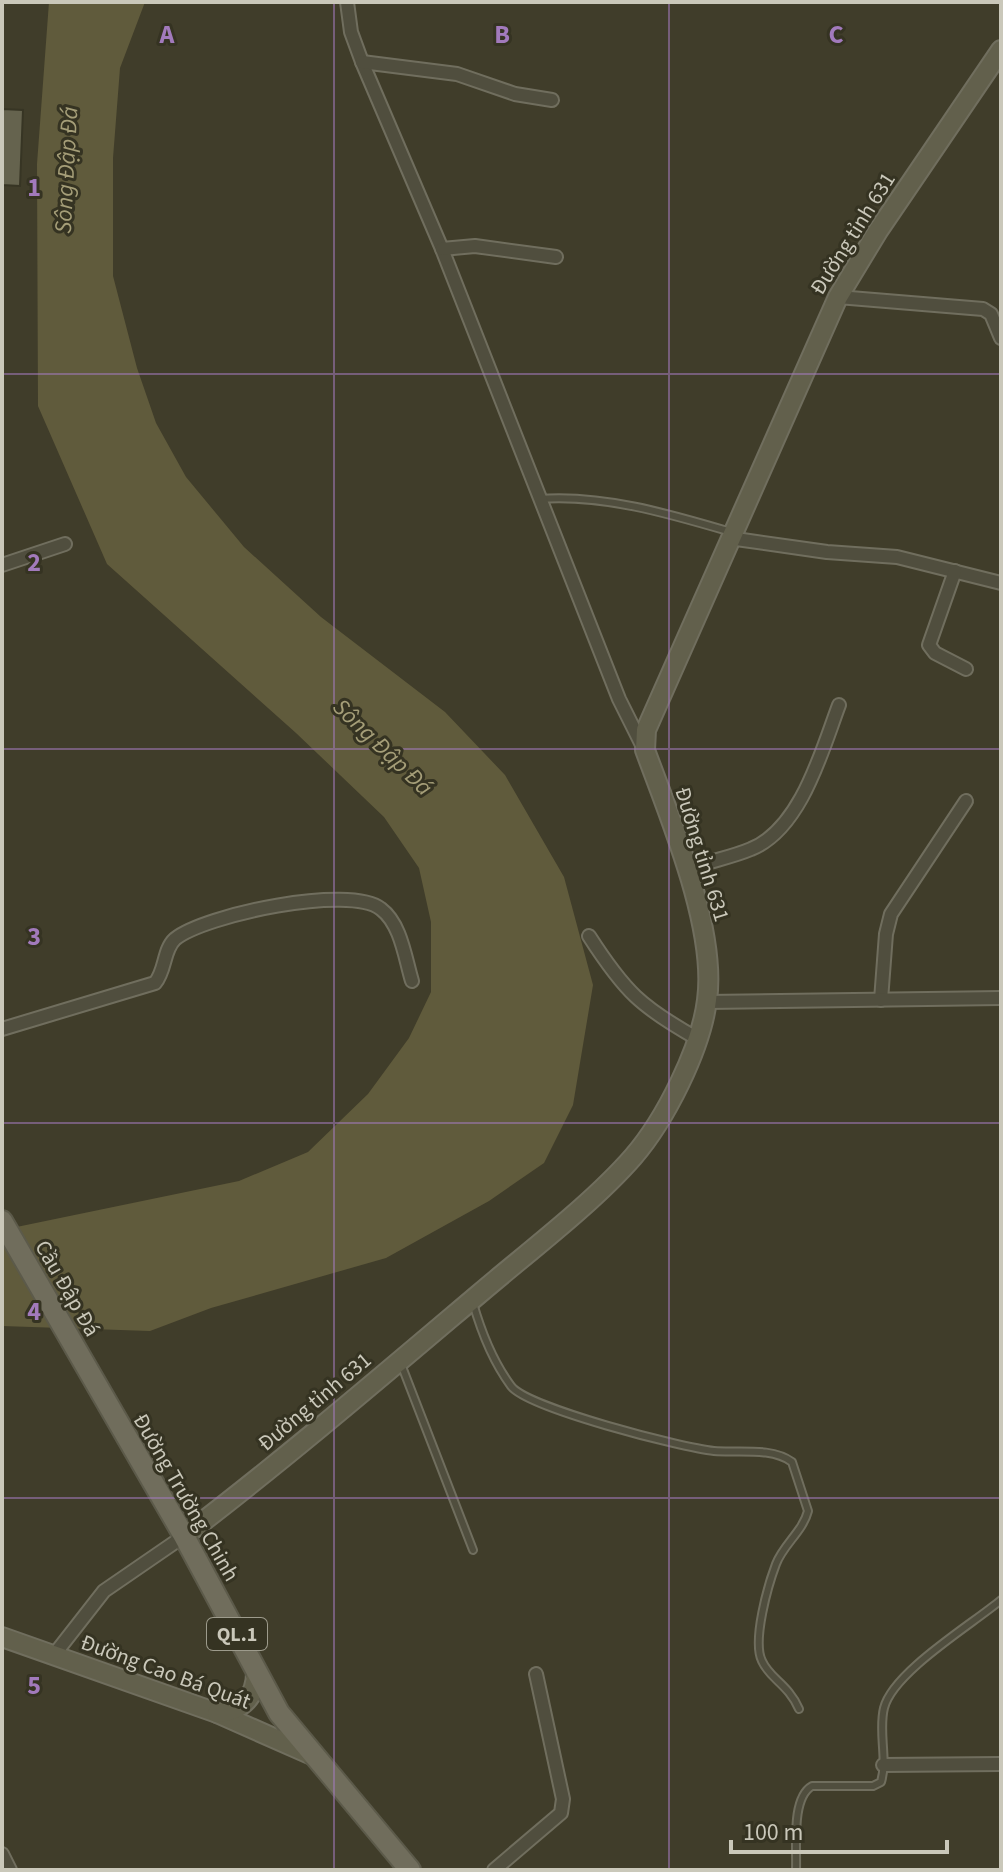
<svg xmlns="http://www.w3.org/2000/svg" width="1003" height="1872" font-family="'Source Sans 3',sans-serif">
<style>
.water{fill:#605b3c}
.building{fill:#65634e;stroke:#373524;stroke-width:2}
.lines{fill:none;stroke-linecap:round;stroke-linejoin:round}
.lane-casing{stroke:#706e5e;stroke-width:10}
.street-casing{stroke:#706e5e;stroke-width:16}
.secondary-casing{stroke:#706e5e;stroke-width:22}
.primary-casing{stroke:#5c5a4a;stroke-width:24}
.lane{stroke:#504e3e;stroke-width:6}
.street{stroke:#504e3e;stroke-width:12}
.secondary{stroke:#62604c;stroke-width:18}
.primary{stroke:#706d5c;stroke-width:20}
.grid{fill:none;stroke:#a27abc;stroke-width:2;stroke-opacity:0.55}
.labels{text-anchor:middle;stroke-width:6;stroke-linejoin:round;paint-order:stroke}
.shield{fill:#353322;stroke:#9d9b8c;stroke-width:2}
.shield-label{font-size:20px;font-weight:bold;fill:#cac8ba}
.street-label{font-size:22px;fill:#cac8ba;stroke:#353322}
.water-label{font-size:24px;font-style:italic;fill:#a59e78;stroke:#353322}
.grid-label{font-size:26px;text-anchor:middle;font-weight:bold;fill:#a27abc;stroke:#353322;stroke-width:6;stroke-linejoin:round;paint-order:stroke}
</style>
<rect width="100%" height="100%" fill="#403d2a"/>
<!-- water -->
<path class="water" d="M49,2H145L120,68L113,158V276L137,368L156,423L186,477L244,547L321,617L445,712L505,775L564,877L593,985L573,1105L544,1163L489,1201L386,1258L211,1308L150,1331L2,1326V1230L239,1181L308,1152L368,1094L409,1038L431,992V922L419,868L384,817L296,733L107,564L38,406L37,164Z"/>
<!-- building -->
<path class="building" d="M2,109L23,110L20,186L2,185Z"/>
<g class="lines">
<!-- lane casing -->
<g class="lane-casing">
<g id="lane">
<path d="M539,499C603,494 670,514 731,532"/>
<path d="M473,1303C481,1331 494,1363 511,1386C527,1408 683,1448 714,1451C738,1453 772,1447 792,1462L808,1511C803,1531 783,1545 776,1564C768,1585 752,1641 762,1661C770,1679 788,1684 799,1709"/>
<path d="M401,1364L473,1550"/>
<path d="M796,1870C797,1847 791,1798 812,1786H873L881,1782C888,1759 878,1732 884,1708C893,1672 971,1625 1001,1600"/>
</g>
</g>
<!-- street casing -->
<g class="street-casing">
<g id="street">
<path d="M347,2L351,32L362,62L442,249L619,699L643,747"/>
<path d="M362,62L457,74L515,94L552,100"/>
<path d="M442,249L475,246L556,257"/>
<path d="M838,297L983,309L991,314L1001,338"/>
<path d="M729,538L827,552L897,557L1001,583"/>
<path d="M2,565L65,544"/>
<path d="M955,571L929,645L935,653L966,669"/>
<path d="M686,870C708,861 730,858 751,849C801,829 822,750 839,705"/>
<path d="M589,936C625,992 641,1007 698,1039"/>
<path d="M881,1000L886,934L891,914L966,801"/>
<path d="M707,1002L1001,998"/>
<path d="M2,1029L155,983C166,970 163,950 175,939C204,915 350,884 381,909C401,924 405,958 412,981"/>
<path d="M54,1655L104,1591L184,1536"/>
<path d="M883,1765L1001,1764"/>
<path d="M2,1854L10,1870"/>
<path d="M494,1870L561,1813L563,1799L536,1674"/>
</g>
</g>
<!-- secondary casing -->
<g class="secondary-casing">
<g id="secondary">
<path d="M184,1536C285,1459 382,1376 479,1294C527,1253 592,1204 633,1157C665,1120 701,1049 707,1000C717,929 670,818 645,750L646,730L838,297L878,231L1001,50"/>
<path d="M2,1637L217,1713L312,1755"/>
<path d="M217,1713C243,1711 257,1696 256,1670"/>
</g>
</g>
<!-- primary casing -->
<g class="primary-casing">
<path id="primary" d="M2,1221L184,1536L279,1713L410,1870"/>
</g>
<!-- lane -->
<use href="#lane" class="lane"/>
<!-- street -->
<use href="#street" class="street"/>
<!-- secondary -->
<use href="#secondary" class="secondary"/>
<!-- primary -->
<use href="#primary" class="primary"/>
</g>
<!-- grid -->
<path class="grid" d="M334,2V1870M669,2V1870M2,374H1001M2,749H1001M2,1123H1001M2,1498H1001"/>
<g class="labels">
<!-- shield labels -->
<rect class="shield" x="207" y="1618" width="60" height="32" rx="6"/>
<g class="shield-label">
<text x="237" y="1641">QL.1</text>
</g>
<!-- street labels -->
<g class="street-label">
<text transform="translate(852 233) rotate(-58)" y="8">Đường tỉnh 631</text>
<text transform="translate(703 854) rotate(73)" y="8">Đường tỉnh 631</text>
<text transform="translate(68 1288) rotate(60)" y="8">Cầu Đập Đá</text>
<text transform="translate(314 1401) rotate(-40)" y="8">Đường tỉnh 631</text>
<text transform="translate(187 1497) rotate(60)" y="8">Đường Trường Chinh</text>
<text transform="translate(166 1671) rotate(20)" y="8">Đường Cao Bá Quát</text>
</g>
<!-- water labels -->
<g class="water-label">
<text transform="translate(66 170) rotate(-87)" y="8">Sông Đập Đá</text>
<text transform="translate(383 747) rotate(44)" y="8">Sông Đập Đá</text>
</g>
</g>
<g class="grid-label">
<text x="167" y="43">A</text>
<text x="502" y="43">B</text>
<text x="836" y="43">C</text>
<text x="34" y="196">1</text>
<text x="34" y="571">2</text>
<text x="34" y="945">3</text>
<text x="34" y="1320">4</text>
<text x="34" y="1694">5</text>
</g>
<!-- border -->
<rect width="1003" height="1872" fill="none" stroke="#cac8ba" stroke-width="8"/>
<!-- scale -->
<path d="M731 1840v12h216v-12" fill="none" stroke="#cac8ba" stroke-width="4"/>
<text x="743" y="1840" font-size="24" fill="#cac8ba" stroke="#353322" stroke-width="6" paint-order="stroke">100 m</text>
</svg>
